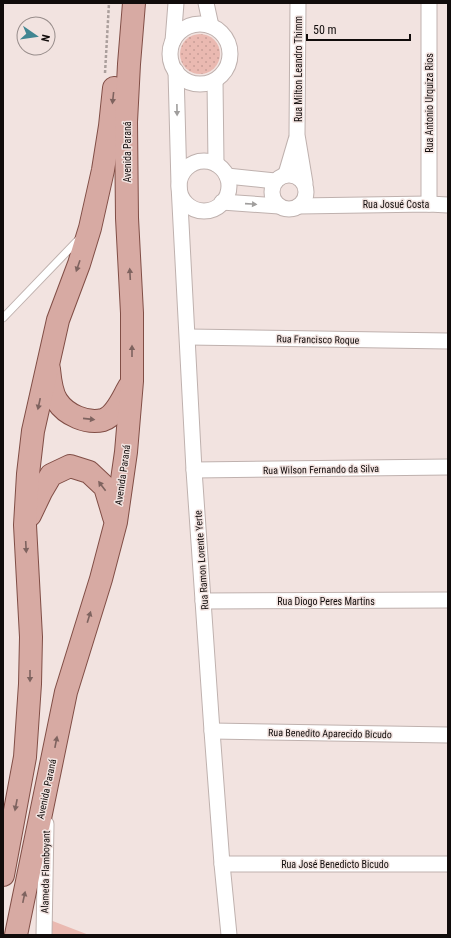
<svg xmlns="http://www.w3.org/2000/svg" width="451" height="938" font-family="'Roboto Condensed',sans-serif">
<style>
.grass{fill:#eab9b1}
.park{fill:url(#park-dots)}
.lines{fill:none;stroke-linecap:round;stroke-linejoin:round}
.service-casing{stroke:#bfb1ae;stroke-width:9}
.minor-casing{stroke:#bfb1ae;stroke-width:17}
.primary-casing{stroke:#814e46;stroke-width:24}
.path{stroke:#ab9f9c;stroke-width:2.5;stroke-dasharray:3 2;stroke-linecap:butt}
.service{stroke:#fff;stroke-width:7}
.minor{stroke:#fff;stroke-width:15}
.primary{stroke:#d7aaa3;stroke-width:22}
.oneway{fill:#7e635f}
.oneway2{fill:#a09e9d}
.labels{text-anchor:middle;stroke-width:3;stroke-linejoin:round;paint-order:stroke}
.street-label{font-size:10px;fill:#110c0b;stroke:#f2e3e0}
</style>
<defs>
<pattern id="park-dots" width="8" height="8" patternUnits="userSpaceOnUse"><rect width="8" height="8" fill="#eab9b1"/><path d="M2 2h.1M6 6h.1" fill="none" stroke="#c89e97" stroke-width="1.8" stroke-linecap="round"/></pattern>
</defs>
<rect width="100%" height="100%" fill="#f2e3e0"/>
<!-- grass -->
<path class="grass" d="M50,920L89,935H49Z"/>
<!-- park -->
<circle class="park" cx="200" cy="54" r="20"/>
<g class="lines">
<!-- service casing -->
<g class="service-casing">
<path id="service" d="M3,318L79,239"/>
</g>
<!-- minor casing -->
<g class="minor-casing">
<g id="minor">
<path d="M206,3L211,26"/>
<path d="M298,3L297,135L305,183"/>
<circle cx="200" cy="54" r="30"/>
<path d="M173,41L176,3"/>
<path d="M176,71L179,185L194,470L212,731L222,864L229,935"/>
<path d="M215,81L216,164"/>
<circle cx="204" cy="186" r="25"/>
<path d="M286,174L296,140"/>
<circle cx="289" cy="192" r="17"/>
<path d="M227,176L275,181"/>
<path d="M222,202L279,206"/>
<path d="M429,204V3"/>
<path d="M299,206L429,204L448,205"/>
<path d="M188,337L448,341"/>
<path d="M194,470L448,467"/>
<path d="M203,601L448,600"/>
<path d="M212,731L448,735"/>
<path d="M222,864H448"/>
<path d="M44,935L46,824"/>
</g>
</g>
<!-- primary casing -->
<g class="primary-casing">
<g id="primary">
<path d="M49,369C50,379 51,392 57,401C66,415 87,424 103,420C116,416 123,397 129,387"/>
<path d="M30,515L41,492L51,475L70,466L89,472L105,487L114,517"/>
<path d="M3,875L25,757L30,684L31,637L25,525L28,474L33,431L58,320L79,264L90,228L103,170L110,126L114,88"/>
<path d="M16,935L66,692L101,579L116,522L126,452L132,381V313L127,218L126,122L129,64L134,3"/>
</g>
</g>
<!-- path -->
<path class="path" d="M105,73L109,3"/>
<!-- service -->
<use href="#service" class="service"/>
<!-- minor -->
<use href="#minor" class="minor"/>
<!-- primary -->
<use href="#primary" class="primary"/>
</g>
<!-- one-way arrows -->
<defs><path id="oneway-solid" d="M-6-.8H1V-3.2L6.5 0L1 3.2V.8H-6Z"/></defs>
<g class="oneway">
<use href="#oneway-solid" transform="translate(113 98) rotate(96)"/>
<use href="#oneway-solid" transform="translate(78 266) rotate(109)"/>
<use href="#oneway-solid" transform="translate(130 274) rotate(-93)"/>
<use href="#oneway-solid" transform="translate(132 351) rotate(-90)"/>
<use href="#oneway-solid" transform="translate(39 404) rotate(102)"/>
<use href="#oneway-solid" transform="translate(89 419) rotate(6)"/>
<use href="#oneway-solid" transform="translate(102 486) rotate(-127)"/>
<use href="#oneway-solid" transform="translate(26 547) rotate(87)"/>
<use href="#oneway-solid" transform="translate(89 617) rotate(-73)"/>
<use href="#oneway-solid" transform="translate(30 676) rotate(90)"/>
<use href="#oneway-solid" transform="translate(56 742) rotate(-79)"/>
<use href="#oneway-solid" transform="translate(16 805) rotate(101)"/>
<use href="#oneway-solid" transform="translate(24 897) rotate(-78)"/>
</g>
<g class="oneway2">
<use href="#oneway-solid" transform="translate(177 110) rotate(89)"/>
<use href="#oneway-solid" transform="translate(251 204) rotate(4)"/>
</g>
<g class="labels">
<!-- street labels -->
<g class="street-label">
<text transform="translate(298 69) rotate(-90)" y="4">Rua Milton Leandro Thimm</text>
<text transform="translate(429 103) rotate(-90)" y="4">Rua Antonio Urquiza Rios</text>
<text transform="translate(127 152) rotate(-90)" y="4">Avenida Paraná</text>
<text x="396" y="208">Rua Josué Costa</text>
<text transform="translate(318 339) rotate(1)" y="4">Rua Francisco Roque</text>
<text transform="translate(321 469) rotate(-1)" y="4">Rua Wilson Fernando da Silva</text>
<text transform="translate(122 475) rotate(-82)" y="4">Avenida Paraná</text>
<text transform="translate(201 560) rotate(-94)" y="4">Rua Ramon Lorente Yerte</text>
<text x="326" y="605">Rua Diogo Peres Martins</text>
<text transform="translate(330 733) rotate(1)" y="4">Rua Benedito Aparecido Bicudo</text>
<text transform="translate(46 789) rotate(-78)" y="4">Avenida Paraná</text>
<text x="335" y="868">Rua José Benedicto Bicudo</text>
<text transform="translate(45 872) rotate(-89)" y="4">Alameda Flamboyant</text>
</g>
</g>
<!-- border -->
<rect width="451" height="938" fill="none" stroke="#110c0b" stroke-width="8"/>
<!-- north arrow -->
<g transform="translate(36 36) rotate(103)"><circle r="19" fill="#f2e3e0" stroke="#988d8b"/>
<path d="M0-3L7 15L0 10L-7 15Z" fill="#418692"/>
<text y="-6" font-size="11" font-weight="bold" text-anchor="middle" fill="#110c0b">N</text>
</g>
<!-- scale -->
<path d="M307 34v6h103v-6" fill="none" stroke="#110c0b" stroke-width="2"/>
<text x="313" y="34" font-size="12" fill="#110c0b" stroke="#f2e3e0" stroke-width="3" paint-order="stroke">50 m</text>
</svg>
